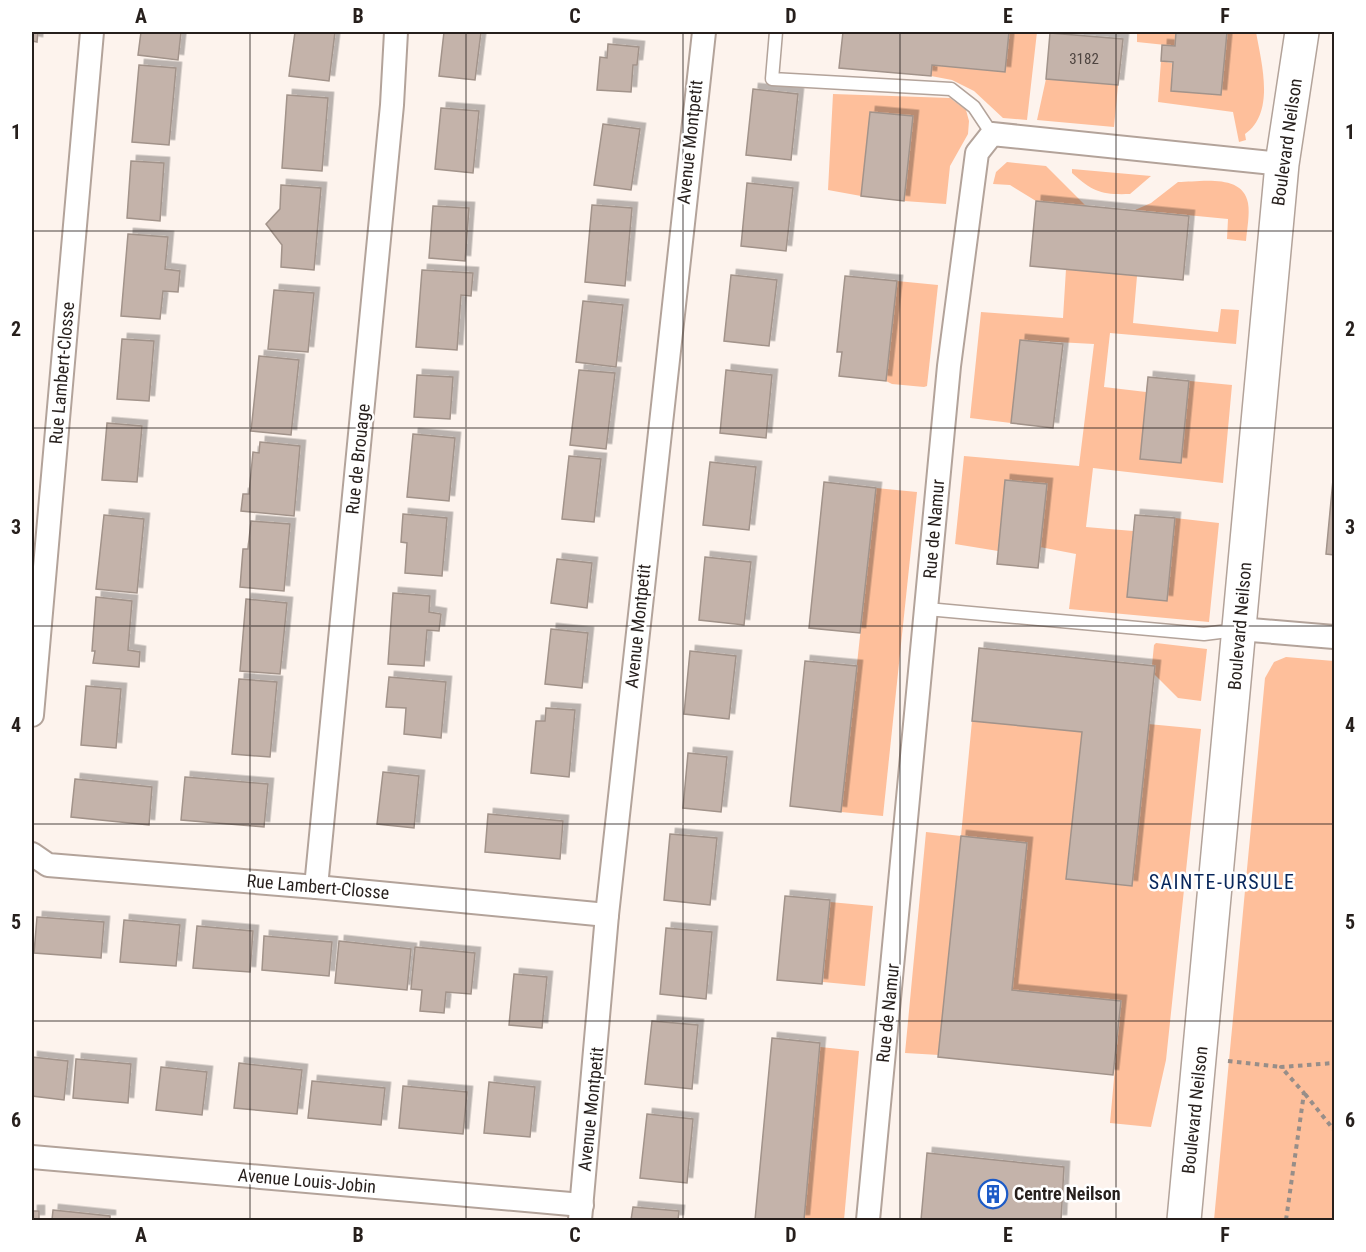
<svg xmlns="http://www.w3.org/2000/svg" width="1366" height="1252" font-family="'Roboto Condensed',sans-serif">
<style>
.green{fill:#febf9b}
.building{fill:#c4b3aa;stroke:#a2938a;stroke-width:1.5;filter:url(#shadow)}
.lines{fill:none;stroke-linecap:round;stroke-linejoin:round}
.lane-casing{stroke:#b3a39a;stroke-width:15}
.street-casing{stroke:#b3a39a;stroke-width:26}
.secondary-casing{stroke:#b3a39a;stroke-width:36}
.path{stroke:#978e89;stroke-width:4;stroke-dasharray:4.5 4.5;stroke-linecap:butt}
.lane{stroke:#fff;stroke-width:12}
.street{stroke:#fff;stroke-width:22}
.secondary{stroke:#fff;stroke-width:33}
.grid{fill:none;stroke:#261f1c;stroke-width:1.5;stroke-opacity:0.55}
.labels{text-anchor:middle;stroke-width:5;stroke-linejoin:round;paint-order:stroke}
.number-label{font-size:15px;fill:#4e4440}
.street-label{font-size:18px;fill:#261f1c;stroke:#fff}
.poi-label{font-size:18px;font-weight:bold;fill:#261f1c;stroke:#fff;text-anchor:start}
.neighbourhood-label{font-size:20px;letter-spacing:1.5px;fill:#09275b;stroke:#fff}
.neatline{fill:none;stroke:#261f1c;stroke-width:2}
.grid-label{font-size:20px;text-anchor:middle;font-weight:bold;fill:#261f1c}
</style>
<defs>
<filter id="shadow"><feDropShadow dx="5.5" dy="-5.5" stdDeviation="0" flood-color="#0004"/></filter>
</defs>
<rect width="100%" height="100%" fill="#fdf3ed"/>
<!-- green -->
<g class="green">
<path d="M1009,32H1037L1027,120L1003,118L974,91L952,80L931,76L932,65L1005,72Z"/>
<path d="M1137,32H1176L1175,46L1137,42Z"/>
<path d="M1227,32H1256C1261,61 1276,113 1245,134L1246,140L1239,142L1233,112L1158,102L1161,61L1172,63L1171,91L1221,95Z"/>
<path d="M1046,79L1118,85L1114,127L1037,120Z"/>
<path d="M833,94L950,98L966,110L969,121L968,134L950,166L946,204L904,201L913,116L870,112L861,196L828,190Z"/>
<path d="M1007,162L1046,166L1086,206L1036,201L1010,185L993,184L996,172Z"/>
<path d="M1072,169L1151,176L1130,194C1102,195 1093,192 1072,173Z"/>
<path d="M1178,182C1199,182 1243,173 1248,203C1250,214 1247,229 1246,241L1227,239L1228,219L1135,210L1151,203Z"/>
<path d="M1066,269L1137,276L1133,323L1218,332L1221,309L1239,310L1236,344L1110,333L1104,387L1146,392L1148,377L1232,385L1223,483L1093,468L1086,527L1133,531L1127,597L1167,601L1175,518L1219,523L1209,622L1069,609L1076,554L1040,547L1005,480L998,551L955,544L964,456L1079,466L1094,344L1020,340L1011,423L970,418L981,312L1063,318Z"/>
<path d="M897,281L938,285L927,386L924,387L892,384L886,381Z"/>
<path d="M876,488L917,492L883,816L841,812Z"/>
<path d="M1156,643L1207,649L1201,701L1178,698L1154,674L1155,666L1152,665L1154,645Z"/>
<path d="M1286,657L1334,661V1220H1214L1265,678L1274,662Z"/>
<path d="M972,721L1082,732L1066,879L1148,724L1201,729L1166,1060L1151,1127L1110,1123L1121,1001L939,1055L905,1053L926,832L961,836Z"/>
<path d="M830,902L873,906L865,986L823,982Z"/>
<path d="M820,1047L859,1051L844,1220H804Z"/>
</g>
<!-- building -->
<g class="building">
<path d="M32,32H38L37,42L32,41Z"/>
<path d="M141,32H181L178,60L138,55Z"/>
<path d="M295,32H335L329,81L289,76Z"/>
<path d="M444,32H481L475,80L439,76Z"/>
<path d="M843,32H1009L1005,72L932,65L931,76L839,68Z"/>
<path d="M1176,32H1227L1221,95L1171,91L1173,62L1161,61L1162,45L1175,46Z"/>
<path d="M1050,33L1123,39L1118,85L1046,79Z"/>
<path d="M608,44L639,47L637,65H633L631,92L597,90L600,57L607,58Z"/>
<path d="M139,65L176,68L169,145L132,142Z"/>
<path d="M753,89L798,94L791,160L746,155Z"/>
<path d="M287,95L328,98L322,171L282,168Z"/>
<path d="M441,108L479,111L473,173L435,169Z"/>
<path d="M870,112L913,116L904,201L861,196Z"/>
<path d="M603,124L640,129L631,190L594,185Z"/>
<path d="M131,161L164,163L160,221L127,218Z"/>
<path d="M747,183L793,188L786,251L741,246Z"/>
<path d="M281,185L321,188L314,270L281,267L282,245L266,224L280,209Z"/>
<path d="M1036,201L1189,216L1183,280L1030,266Z"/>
<path d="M592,205L632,208L625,286L585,282Z"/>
<path d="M433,206L469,208L465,261L429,258Z"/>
<path d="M128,234L168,237L165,269L180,271L178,292L163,291L160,319L121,316Z"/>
<path d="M422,270L473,273L471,296L461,295L457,350L416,347Z"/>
<path d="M731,275L777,280L769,346L724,341Z"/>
<path d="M845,276L897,281L886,381L839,376L842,352H837Z"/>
<path d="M274,290L314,293L308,352L268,349Z"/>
<path d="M583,301L623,305L616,367L576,362Z"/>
<path d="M122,339L154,341L149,401L117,399Z"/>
<path d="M1020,340L1063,344L1053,428L1011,423Z"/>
<path d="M259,356L299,360L291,435L251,431Z"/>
<path d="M579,370L615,373L606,449L570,445Z"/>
<path d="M726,370L772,375L766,438L720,433Z"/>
<path d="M417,375L453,377L450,419L414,417Z"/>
<path d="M1148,377L1189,381L1181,463L1140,459Z"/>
<path d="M107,423L142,426L137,482L102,480Z"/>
<path d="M413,434L455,438L449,501L407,497Z"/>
<path d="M260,442L300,446L294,516L241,511L243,494H249L253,452L259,453Z"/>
<path d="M569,456L601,459L594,522L562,519Z"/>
<path d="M710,462L756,467L749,530L703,525Z"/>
<path d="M1334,469V555L1326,554Z"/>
<path d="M1005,480L1047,484L1038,568L997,564Z"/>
<path d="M824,482L876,488L860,633L809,628Z"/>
<path d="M403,514L447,518L442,576L405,573L407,543L401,542Z"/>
<path d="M104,515L144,519L137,593L96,589Z"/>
<path d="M1135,515L1175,518L1167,601L1127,597Z"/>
<path d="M251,521L290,524L284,591L240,587L243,549H248Z"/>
<path d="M705,557L751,562L744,625L699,620Z"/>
<path d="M557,559L592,563L587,608L551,603Z"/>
<path d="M393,593L430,596L429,612L441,614L439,631L427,630L424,666L388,664Z"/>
<path d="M96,597L132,601L128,650L140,652L139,667L93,663L95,651H92Z"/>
<path d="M246,599L287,603L280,674L240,671Z"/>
<path d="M551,629L588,633L582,688L545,684Z"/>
<path d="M979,648L1155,666L1132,886L1066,879L1082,732L972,721Z"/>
<path d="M690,651L736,656L729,719L684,714Z"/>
<path d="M805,661L857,666L841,812L790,806Z"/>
<path d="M389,677L446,682L441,738L404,734L406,708L386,707Z"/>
<path d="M239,679L277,682L270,757L232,754Z"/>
<path d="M86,686L121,689L116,748L81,745Z"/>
<path d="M546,708L575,710L569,777L531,773L536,721H545Z"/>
<path d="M688,753L727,757L721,812L683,808Z"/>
<path d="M383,772L419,776L414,828L377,824Z"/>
<path d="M185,777L268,784L264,827L181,820Z"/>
<path d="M75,779L152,787L149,825L71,817Z"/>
<path d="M488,814L563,821L560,859L485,852Z"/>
<path d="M670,834L717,838L710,905L664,900Z"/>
<path d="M961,836L1027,843L1012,990L1121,1001L1113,1075L938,1057Z"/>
<path d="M785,896L830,900L822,984L777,980Z"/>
<path d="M37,917L104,922L101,958L34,953Z"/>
<path d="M124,920L180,925L176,966L120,962Z"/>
<path d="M197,926L253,931L250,972L193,968Z"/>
<path d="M666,928L712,932L706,999L660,994Z"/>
<path d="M264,936L332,942L329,976L262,970Z"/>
<path d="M339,941L411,949L407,990L335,983Z"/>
<path d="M415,947L475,953L471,994L446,992L444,1013L420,1011L422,990L411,989Z"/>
<path d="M514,974L547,977L542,1028L509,1025Z"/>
<path d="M652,1021L698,1025L692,1089L645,1084Z"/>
<path d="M772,1038L820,1043L804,1220H755Z"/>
<path d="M32,1057L68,1061L64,1100L32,1096Z"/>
<path d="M76,1059L131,1064L128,1103L73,1098Z"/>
<path d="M239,1063L302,1070L297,1114L234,1108Z"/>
<path d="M161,1067L207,1072L202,1115L156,1110Z"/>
<path d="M312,1081L385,1088L381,1125L308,1118Z"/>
<path d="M489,1082L535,1087L530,1137L484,1133Z"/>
<path d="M403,1086L467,1092L463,1134L399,1128Z"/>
<path d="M647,1114L693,1119L687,1183L640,1178Z"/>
<path d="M927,1153L1064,1167L1061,1220H921Z"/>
<path d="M633,1207L679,1211L678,1220H631Z"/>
<path d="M53,1210L110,1216V1220H52Z"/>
<rect x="32" y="1211" width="7" height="9"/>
</g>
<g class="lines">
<!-- lane casing -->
<g class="lane-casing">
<g id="lane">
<path d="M776,32L772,79L951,89L974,107L992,134"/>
<path d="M927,609L1204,634L1236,630"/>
</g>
</g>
<!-- street casing -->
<g class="street-casing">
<g id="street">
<path d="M1239,629L1334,637"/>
<path d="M32,715L92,32"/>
<path d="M32,854L48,865L316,887L607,915"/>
<path d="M316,887L392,105L396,32"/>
<path d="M32,1157L582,1205"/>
<path d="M580,1220L607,915L704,32"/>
<path d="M868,1220L949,366L977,153L992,134L1282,164"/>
</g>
</g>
<!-- secondary casing -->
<g class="secondary-casing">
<path id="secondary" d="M1184,1220L1282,164L1302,32"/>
</g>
<!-- path -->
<g class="path">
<path d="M1228,1061L1281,1067"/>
<path d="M1305,1094L1334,1130"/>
<path d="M1286,1220L1304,1093L1281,1067L1334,1063"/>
</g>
<!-- lane -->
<use href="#lane" class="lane"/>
<!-- street -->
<use href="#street" class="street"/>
<!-- secondary -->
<use href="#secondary" class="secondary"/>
</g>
<!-- grid -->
<path class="grid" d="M250,32V1220M466,32V1220M683,32V1220M900,32V1220M1116,32V1220M32,231H1334M32,428H1334M32,626H1334M32,824H1334M32,1021H1334"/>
<!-- icons -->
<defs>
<g id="building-ring" transform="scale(1.5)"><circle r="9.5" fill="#fff" stroke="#1c5bc7" stroke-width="1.5"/><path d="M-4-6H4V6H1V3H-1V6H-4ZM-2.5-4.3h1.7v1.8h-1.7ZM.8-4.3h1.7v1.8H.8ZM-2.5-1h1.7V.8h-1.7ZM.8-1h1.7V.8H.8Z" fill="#1c5bc7"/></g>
</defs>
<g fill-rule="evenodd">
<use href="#building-ring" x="993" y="1194"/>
</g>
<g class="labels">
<!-- number labels -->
<g class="number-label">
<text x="1084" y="64">3182</text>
</g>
<!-- street labels -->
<g class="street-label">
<text transform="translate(690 142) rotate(-84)" y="6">Avenue Montpetit</text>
<text transform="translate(1287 142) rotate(-82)" y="6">Boulevard Neilson</text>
<text transform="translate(62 373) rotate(-85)" y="6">Rue Lambert-Closse</text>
<text transform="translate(358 459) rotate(-84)" y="6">Rue de Brouage</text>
<text transform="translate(934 529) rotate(-85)" y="6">Rue de Namur</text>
<text transform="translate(638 626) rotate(-84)" y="6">Avenue Montpetit</text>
<text transform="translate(1240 626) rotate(-85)" y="6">Boulevard Neilson</text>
<text transform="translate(318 887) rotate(5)" y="6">Rue Lambert-Closse</text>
<text transform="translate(888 1013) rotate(-84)" y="6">Rue de Namur</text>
<text transform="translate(591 1109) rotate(-84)" y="6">Avenue Montpetit</text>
<text transform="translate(1195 1110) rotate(-84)" y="6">Boulevard Neilson</text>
<text transform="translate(307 1181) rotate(5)" y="6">Avenue Louis-Jobin</text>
</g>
<!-- poi labels -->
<g class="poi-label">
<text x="1014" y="1200">Centre Neilson</text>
</g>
<!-- neighbourhood labels -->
<g class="neighbourhood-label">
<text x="1222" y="889">SAINTE-URSULE</text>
</g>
</g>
<!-- border -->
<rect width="1366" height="1252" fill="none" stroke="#ffffff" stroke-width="66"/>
<rect x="33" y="33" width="1300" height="1186" class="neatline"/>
<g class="grid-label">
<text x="141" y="23">A</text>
<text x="358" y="23">B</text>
<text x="575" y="23">C</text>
<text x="791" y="23">D</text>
<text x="1008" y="23">E</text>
<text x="1225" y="23">F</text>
<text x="16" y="139">1</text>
<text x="1350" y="139">1</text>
<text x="16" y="336">2</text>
<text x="1350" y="336">2</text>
<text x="16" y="534">3</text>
<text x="1350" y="534">3</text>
<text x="16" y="732">4</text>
<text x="1350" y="732">4</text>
<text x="16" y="929">5</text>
<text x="1350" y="929">5</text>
<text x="16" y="1127">6</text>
<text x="1350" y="1127">6</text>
<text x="141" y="1242">A</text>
<text x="358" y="1242">B</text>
<text x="575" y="1242">C</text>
<text x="791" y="1242">D</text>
<text x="1008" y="1242">E</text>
<text x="1225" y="1242">F</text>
</g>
</svg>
